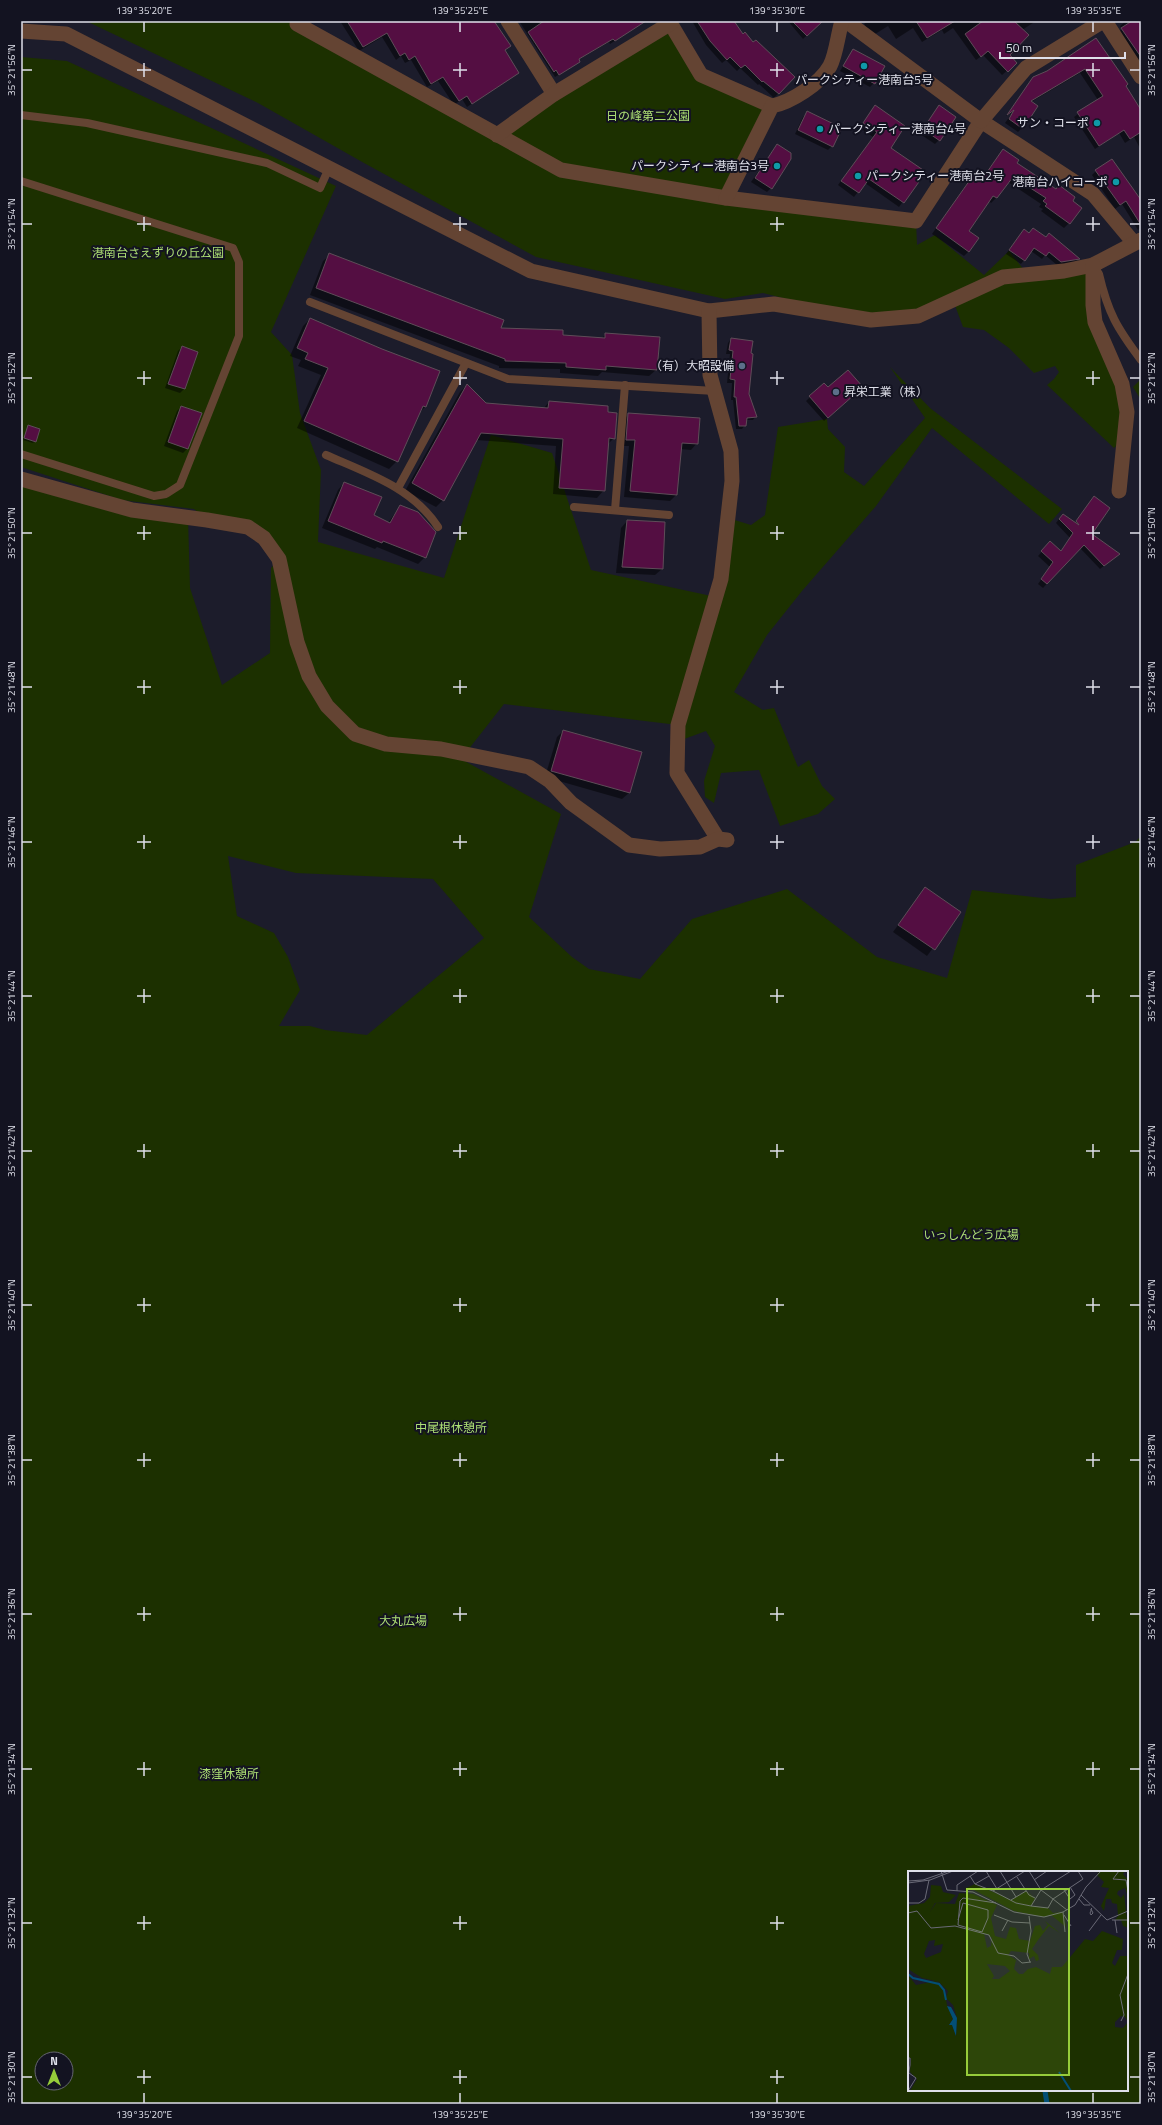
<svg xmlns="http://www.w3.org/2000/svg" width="1162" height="2125" font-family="'Titillium Web','Noto Sans JP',sans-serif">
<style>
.green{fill:#1c3000;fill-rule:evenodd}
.shadow{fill:#0007}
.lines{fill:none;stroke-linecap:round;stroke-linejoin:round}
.stream{stroke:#034f76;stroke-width:5}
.building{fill:#540e42;stroke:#5e4d58}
.service{stroke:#644433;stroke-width:8}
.minor{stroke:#644433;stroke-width:15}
.ticks{fill:none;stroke:#dfe0ea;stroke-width:1.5}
.culture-dot{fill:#0f9aa8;stroke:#131321;stroke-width:1.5}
.service-dot{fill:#5c6f8a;stroke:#131321;stroke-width:1.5}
.labels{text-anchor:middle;stroke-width:4;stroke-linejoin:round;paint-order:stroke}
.poi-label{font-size:12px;fill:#dfe0ea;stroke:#131321;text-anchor:end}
.park-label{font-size:12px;fill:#addf74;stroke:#131321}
.inset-river{fill:none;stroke:#034f76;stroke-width:2}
.inset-road{fill:none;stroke:#6a6a77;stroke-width:1}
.view{fill:#96cc3a;fill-opacity:0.15;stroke:#96cc3a;stroke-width:2}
.inset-edge{fill:none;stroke:#dfe0ea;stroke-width:2}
.neatline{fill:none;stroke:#dfe0ea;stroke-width:1.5}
.ticks-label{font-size:10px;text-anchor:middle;fill:#dfe0ea}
</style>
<rect width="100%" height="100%" fill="#1c1c2b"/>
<!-- green -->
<g class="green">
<path d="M86,21H288L497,135L671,23L701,75L772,106L726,197L916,221L917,245L935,235L984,275L1009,251L1028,275L1093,265V305L1122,384L1125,437L1114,448L1047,385L1054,379L1059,372L1055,366L1034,373L1009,348L984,330L963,327L953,300L871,320L763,293L725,299L536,257L364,163L258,103Z"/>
<path d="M21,57L67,61L336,186L271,332L292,355L300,413L321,470L318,542L444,578L491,435L552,453L591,570L716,597L728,518L751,525L765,515L778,427L827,419L828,429L845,447L844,472L864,486L925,418L890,367L930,408L1062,509L1049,524L932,428L876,506L802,591L767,635L734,692L763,710L774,708L798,767L809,760L822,786L835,799L818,814L780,826L759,770L721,773L714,803L705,797L704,781L715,746L706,731L676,742L678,725L504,704L461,759L561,814L529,917L572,957L589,969L640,979L692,919L787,889L877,957L947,978L972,890L1051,899L1076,897V865L1135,842L1141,836V2104H21V479L188,517L190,588L222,685L270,653L271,568L279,559L264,538L207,520L194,509L122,500L21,467ZM228,856L296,873L433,879L484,938L367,1035L325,1030L310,1026H279L300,990L288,957L274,933L237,916ZM909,1872H1127V2090H909ZM42,2059H66V2083H42Z"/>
<path d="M1141,379V400L1133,387Z"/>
</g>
<!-- shadow -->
<g class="shadow">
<path d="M340,21H476L510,46L504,51L518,73L467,107L462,99L454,105L438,81L427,87L411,60L405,63L401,56L396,60L382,37L359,51Z"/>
<path d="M519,21H645L610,44L609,42L578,60L575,65L555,77Z"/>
<path d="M692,21H730L743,35L794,77L774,98L759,84L758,85L740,68L737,71L726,60L722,63L706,45Z"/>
<path d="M788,21H822L803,39Z"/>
<path d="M868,21H1036L1022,30L1009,55L1016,63L1002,75L983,55L976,60L953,28L944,34L942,30L922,42L913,28L896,39L888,26L872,36L864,24Z"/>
<path d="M1126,21H1141V68L1118,33L1122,29L1120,26Z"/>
<path d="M1096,39L1141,112V150L1134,137L1125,143L1119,133L1095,149L1074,117L1098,100L1080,73L1031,102L1022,128L1018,132L1005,123L1013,112L1006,116L1034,78L1047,71Z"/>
<path d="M853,50L874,83L870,87L840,71Z"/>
<path d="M875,106L890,148L924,172L899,207L865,183L854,197L838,185L873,137L860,128Z"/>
<path d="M939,107V140L935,144L920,134Z"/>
<path d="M807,113L832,146L828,150L795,134L803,117Z"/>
<path d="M777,145L771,188L767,192L751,182Z"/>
<path d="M1003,150L1015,163L1071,201L1069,223L1064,228L1041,211L1043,209L1039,207L1041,204L1008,182L996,198L991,203L989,201L968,232L969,251L964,256L932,234L972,176L977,171L984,175Z"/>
<path d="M1096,171L1141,200V228L1138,230L1122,204L1115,209L1092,175Z"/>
<path d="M1024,230L1029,234L1078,259L1075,262L1057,265L1045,255L1042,259L1031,251L1021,264L1006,254Z"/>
<path d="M330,255L500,329L601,339L606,334L656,370L649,376L602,372L598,376L560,373V369L499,368V366L310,295L323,261Z"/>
<path d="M310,319L426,406L418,414L397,461L389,469L297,428L321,375L298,366L301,360L290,356L303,326Z"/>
<path d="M731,339L756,416L753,420H746L745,425L742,429H736L733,400H731L732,383H727L730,354H726L728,343Z"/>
<path d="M182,347L197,352L184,389L180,393L165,388L178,351Z"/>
<path d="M824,384L828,389L857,391L824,421L806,401Z"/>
<path d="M467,385L486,404L543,409L549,402L607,413L614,438L607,445L604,490L597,498L553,494L556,446L476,440L443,500L436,507L405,491L460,392Z"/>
<path d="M181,407L187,449L183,453L164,446L177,411Z"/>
<path d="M629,414L697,443L691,450L680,449L676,495L670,501L624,497L629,446H620L622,421Z"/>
<path d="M29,426L35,441L33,443L23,440Z"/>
<path d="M344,483L373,515L388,523L400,506L425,557L418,564L377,547L375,549L322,528L338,490Z"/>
<path d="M1094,498L1091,534L1119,554L1100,569L1080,548L1043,588L1038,584L1050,567L1038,556L1050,543L1060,552L1070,538L1056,523L1059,519L1075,523Z"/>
<path d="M627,521L662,569L655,575L616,573L621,528Z"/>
<path d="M563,731L640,753L629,793L622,799L545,777L557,737Z"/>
<path d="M925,888L960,912L927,956L893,932Z"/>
</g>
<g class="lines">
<!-- stream -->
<path class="stream" d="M1045,2091L1047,2104"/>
</g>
<!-- building -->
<g class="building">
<path d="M347,21H494L511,46L505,50L519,73L472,104L467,96L459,101L443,77L431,84L415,56L409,60L405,53L400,56L387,33L363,47Z"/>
<path d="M544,21H646L615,41L613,39L579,59L580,62L559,75L556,70L554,72L528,32Z"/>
<path d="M697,21H734L743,34L745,32L753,42L756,40L795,77L779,94L763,81L762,82L745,65L741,68L730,57L727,60L710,41Z"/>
<path d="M792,21H823L807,36Z"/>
<path d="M916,21H955L927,38Z"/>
<path d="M983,21H1014L1029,35L1010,55L1017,63L1008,72L988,51L981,57L965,34Z"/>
<path d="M1132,21H1141V57L1121,28Z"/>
<path d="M1096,38L1128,84L1126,86L1141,110V132L1130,139L1124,130L1099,146L1077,112L1103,96L1085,69L1031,101L1038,106L1023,129L1009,119L1014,110L1007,115L1033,77L1047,71Z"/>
<path d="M853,49L885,66L875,84L843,66Z"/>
<path d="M875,105L905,126L891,148L926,172L904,203L869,179L859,193L841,181L877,132L863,123Z"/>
<path d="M939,105L956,117L940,141L923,129Z"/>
<path d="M807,111L842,128L833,147L798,130Z"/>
<path d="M777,144L791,153V159L772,189L755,178Z"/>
<path d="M1003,149L1019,160L1017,163L1056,189L1059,185L1075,197L1073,201L1082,208L1070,224L1045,206L1047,204L1043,201L1046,198L1013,177L997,198L993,196L969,231L979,238L969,252L936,228L977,170L985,175Z"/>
<path d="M1112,159L1141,200V225L1126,201L1120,205L1095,170Z"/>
<path d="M1033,228L1046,237L1049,233L1080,259L1061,262L1049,252L1046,256L1034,248L1025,261L1009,250L1024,229L1029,233Z"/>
<path d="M329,253L504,320L501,328L563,330V335L605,338V333L660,337L657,370L606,366V370L566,367V363L505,361V359L316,288Z"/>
<path d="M310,318L382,349L440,371L426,407L423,406L398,462L304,421L328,368L305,359L308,353L297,348Z"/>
<path d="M731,338L753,341L751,353L753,354L749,394L757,417L747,418L746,426H739L736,397H734L735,380L730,379L733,351L729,350Z"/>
<path d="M182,346L198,352L185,389L168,384Z"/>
<path d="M848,370L863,387L828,418L809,396L824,383L828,387Z"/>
<path d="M467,384L486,403L548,408L549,401L608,406V412L617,413L615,439L609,438L605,491L559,488L563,439L481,433L444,501L412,483Z"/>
<path d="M181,406L202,413L188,449L168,442Z"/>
<path d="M628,413L700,418L698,444L682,443L677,495L630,491L635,440H626Z"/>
<path d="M28,425L40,429L36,442L24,438Z"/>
<path d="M344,482L382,497L374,515L390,523L400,505L418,512L436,532L426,558L383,541L382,543L328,521Z"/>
<path d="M1094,496L1110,508L1092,534L1120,554L1104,566L1084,545L1047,584L1041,579L1053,562L1041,551L1050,541L1061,551L1073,533L1059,519L1063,514L1079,525L1076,521Z"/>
<path d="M627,520L665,522L663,569L622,567Z"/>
<path d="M563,730L642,752L630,793L551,771Z"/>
<path d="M925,887L961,912L935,950L898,925Z"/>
</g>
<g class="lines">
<!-- service -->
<g class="service">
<path d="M21,115L87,123L267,163L320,188L329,168"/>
<path d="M21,181L233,248L239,262V336L180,485L166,494L154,496L21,454"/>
<path d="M1097,271L1099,274C1108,313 1117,328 1141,360"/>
<path d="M310,302L508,379L715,391"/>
<path d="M326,455C367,473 413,488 438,527"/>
<path d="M398,488L466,363"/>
<path d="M574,507L669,515"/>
<path d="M615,510L625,385"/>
</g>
<!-- minor -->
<g class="minor">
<path d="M303,21L297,24L561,170L726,198L916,221L981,121L1093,194L1134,243"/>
<path d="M508,21L554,94"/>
<path d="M669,21L701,75L772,106"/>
<path d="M846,21L981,121L1026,68L1103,21"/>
<path d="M1105,21L1141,77"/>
<path d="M21,31L66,34L531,271L709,311L774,304L871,320L918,316L1003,277L1064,271L1093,265L1141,240"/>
<path d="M497,135L554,94L671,23"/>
<path d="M726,198L772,106C791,102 820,84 830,66C836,55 838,34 842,21"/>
<path d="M1093,265V305L1095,322L1122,384L1127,412L1119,491"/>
<path d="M709,311L710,375L731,451L732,481L721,579L678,725L677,773L718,839"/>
<path d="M21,479L132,510L207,520L248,527L264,538L279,559L297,642L309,676L327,706L355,734L386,744L441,749L529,767L550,781L571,803L629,845L660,849L700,847L718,839L727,840"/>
</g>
</g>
<!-- ticks -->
<path class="ticks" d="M144,22V32M460,22V32M777,22V32M1093,22V32M144,63V77M460,63V77M777,63V77M1093,63V77M22,70H32M137,70H151M453,70H467M770,70H784M1086,70H1100M1130,70H1140M144,217V231M460,217V231M777,217V231M1093,217V231M22,224H32M137,224H151M453,224H467M770,224H784M1086,224H1100M1130,224H1140M144,371V385M460,371V385M777,371V385M1093,371V385M22,378H32M137,378H151M453,378H467M770,378H784M1086,378H1100M1130,378H1140M144,526V540M460,526V540M777,526V540M1093,526V540M22,533H32M137,533H151M453,533H467M770,533H784M1086,533H1100M1130,533H1140M144,680V694M460,680V694M777,680V694M1093,680V694M22,687H32M137,687H151M453,687H467M770,687H784M1086,687H1100M1130,687H1140M144,835V849M460,835V849M777,835V849M1093,835V849M22,842H32M137,842H151M453,842H467M770,842H784M1086,842H1100M1130,842H1140M144,989V1003M460,989V1003M777,989V1003M1093,989V1003M22,996H32M137,996H151M453,996H467M770,996H784M1086,996H1100M1130,996H1140M144,1144V1158M460,1144V1158M777,1144V1158M1093,1144V1158M22,1151H32M137,1151H151M453,1151H467M770,1151H784M1086,1151H1100M1130,1151H1140M144,1298V1312M460,1298V1312M777,1298V1312M1093,1298V1312M22,1305H32M137,1305H151M453,1305H467M770,1305H784M1086,1305H1100M1130,1305H1140M144,1453V1467M460,1453V1467M777,1453V1467M1093,1453V1467M22,1460H32M137,1460H151M453,1460H467M770,1460H784M1086,1460H1100M1130,1460H1140M144,1607V1621M460,1607V1621M777,1607V1621M1093,1607V1621M22,1614H32M137,1614H151M453,1614H467M770,1614H784M1086,1614H1100M1130,1614H1140M144,1762V1776M460,1762V1776M777,1762V1776M1093,1762V1776M22,1769H32M137,1769H151M453,1769H467M770,1769H784M1086,1769H1100M1130,1769H1140M144,1916V1930M460,1916V1930M777,1916V1930M22,1923H32M137,1923H151M453,1923H467M770,1923H784M1130,1923H1140M144,2070V2084M460,2070V2084M777,2070V2084M22,2077H32M137,2077H151M453,2077H467M770,2077H784M1130,2077H1140M144,2093V2103M460,2093V2103M777,2093V2103M1093,2093V2103"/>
<!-- markers -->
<g class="culture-dot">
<circle cx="864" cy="66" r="4"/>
<circle cx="1097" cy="123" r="4"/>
<circle cx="820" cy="129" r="4"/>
<circle cx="777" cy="166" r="4"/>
<circle cx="858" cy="176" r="4"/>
<circle cx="1116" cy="182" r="4"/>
</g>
<g class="service-dot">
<circle cx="742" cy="366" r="4"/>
<circle cx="836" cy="392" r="4"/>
</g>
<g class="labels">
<!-- poi labels -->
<g class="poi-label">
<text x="864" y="84" text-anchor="middle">パークシティー港南台5号</text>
<text x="1089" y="127">サン・コーポ</text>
<text x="828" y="133" text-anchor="start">パークシティー港南台4号</text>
<text x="769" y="170">パークシティー港南台3号</text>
<text x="866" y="180" text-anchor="start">パークシティー港南台2号</text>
<text x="1108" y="186">港南台ハイコーポ</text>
<text x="734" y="370">（有）大昭設備</text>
<text x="844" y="396" text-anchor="start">昇栄工業（株）</text>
</g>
<!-- park labels -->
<g class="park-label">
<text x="648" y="120">日の峰第二公園</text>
<text x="158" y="257">港南台さえずりの丘公園</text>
<text x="971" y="1239">いっしんどう広場</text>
<text x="451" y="1432">中尾根休憩所</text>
<text x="403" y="1625">大丸広場</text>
<text x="229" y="1778">漆窪休憩所</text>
</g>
</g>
<!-- overview -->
<g transform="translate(908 1871)">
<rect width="220" height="220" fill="#1c1c2b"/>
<path d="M191,0H217L215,3L220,9V26L217,17L210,20L209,23L213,27L216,23L220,57L215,55L213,49H207L210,45L209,33L204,32L203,28H198L196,40L193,35L201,17L193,16L196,11L189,4ZM67,13L103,29L118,20L127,27L123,35L140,37L145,42L155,41L158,56L143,44L136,46L106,40L66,19L56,18ZM23,14L33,15L35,21L48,24L41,31L27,32L22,41L28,32L47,33L51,22L65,23L89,34L83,47L87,65L98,68L102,56L108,57L111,68L122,70L127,55L132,54L135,60L140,54L137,50L152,62L141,55L130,69L124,78L130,84L131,89L128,90L126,85L121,88V82L103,80L100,84L108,89L106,98L111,103H115L120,98L128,96L142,103L144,96H154L177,68L185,70L194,60L215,68L214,79H209L204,92L207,95L212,85H220V151L217,146L213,145L207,151V156L215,157L220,151V220H2L9,208L2,201L3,187H0V104L8,114L28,110L14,107L0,98V35L16,32L22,26ZM54,57L81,64L84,67L83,75L79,77L76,63ZM27,69L26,75L35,73L33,81L18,87L16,83L21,70ZM79,93L97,95L102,100L91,108H84L86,105ZM28,110L31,111L40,120L38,127L45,134L49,147L48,165L44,154H41L45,148L39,134L36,118Z" fill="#1c3000" fill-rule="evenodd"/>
<path d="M39,135L43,136L49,147L48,165L44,154H41L45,148Z" fill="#034f76"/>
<path class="inset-river" d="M0,103L5,107L31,113L36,119L38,129M151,201L163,220"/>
<path class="inset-road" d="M33,0L39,19L65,21L106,41L136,46L155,41L167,34L178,16L193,0M78,0L89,18M92,0L108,26M117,0L85,20L108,32L123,35L140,37L145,28L159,39M121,0L133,19L123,35M163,0L133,19L145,28L175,8L170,0M211,0L205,8L218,9L220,20M62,5L67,13L81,5M109,6L121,24L127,27M126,9L139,0M0,10L15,9L41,0M0,12L22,9L45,0M67,13L85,20M156,19L162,28L167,24L162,16M49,20V14L70,0M173,24L199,49L220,40M171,28L176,34H182M103,29L118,20M0,32H11L17,28L21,9M183,38L185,42L183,44L182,42L183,40V38L184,37M155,41L157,61M0,42L9,40L23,57L47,55L81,64L90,82L106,85L114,92L123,91M86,44L104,51L122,52M156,44L163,55M121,45L123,60L119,83L122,91M50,49L55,32L80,39V47L74,61L50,54L52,30L55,27L88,32M204,49H220M207,49L209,62M94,60L100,49M181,60L193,44M213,150L216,144L212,124L220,103M0,187H2V194L0,206M0,220L8,207L1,202"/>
<path class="view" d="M59,18H161V204H59Z"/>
<rect width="220" height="220" class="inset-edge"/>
</g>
<!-- border -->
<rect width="1162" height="2125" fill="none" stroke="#131321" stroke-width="44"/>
<!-- north arrow -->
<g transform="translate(54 2071)"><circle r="19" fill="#131321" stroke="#656571"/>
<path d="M0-3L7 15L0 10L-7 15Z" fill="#96cc3a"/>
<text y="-6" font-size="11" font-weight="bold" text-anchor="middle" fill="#dfe0ea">N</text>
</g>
<!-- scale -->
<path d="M1000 52v6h125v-6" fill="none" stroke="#dfe0ea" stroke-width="2"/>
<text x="1006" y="52" font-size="12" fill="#dfe0ea" stroke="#131321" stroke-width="3" paint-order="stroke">50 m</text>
<rect x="22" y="22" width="1118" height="2081" class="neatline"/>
<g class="ticks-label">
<text x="144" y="14">139°35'20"E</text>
<text x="460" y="14">139°35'25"E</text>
<text x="777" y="14">139°35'30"E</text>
<text x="1093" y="14">139°35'35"E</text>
<text transform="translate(11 70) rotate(-90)" y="4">35°21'56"N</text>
<text transform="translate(1151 70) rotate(-90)" y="4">35°21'56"N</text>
<text transform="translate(11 224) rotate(-90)" y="4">35°21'54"N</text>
<text transform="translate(1151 224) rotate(-90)" y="4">35°21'54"N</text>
<text transform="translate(11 378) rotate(-90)" y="4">35°21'52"N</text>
<text transform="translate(1151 378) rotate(-90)" y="4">35°21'52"N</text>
<text transform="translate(11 533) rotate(-90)" y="4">35°21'50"N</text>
<text transform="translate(1151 533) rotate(-90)" y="4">35°21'50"N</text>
<text transform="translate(11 687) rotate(-90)" y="4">35°21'48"N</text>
<text transform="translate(1151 687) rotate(-90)" y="4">35°21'48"N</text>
<text transform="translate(11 842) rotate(-90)" y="4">35°21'46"N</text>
<text transform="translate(1151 842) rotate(-90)" y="4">35°21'46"N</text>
<text transform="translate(11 996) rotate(-90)" y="4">35°21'44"N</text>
<text transform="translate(1151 996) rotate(-90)" y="4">35°21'44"N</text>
<text transform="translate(11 1151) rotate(-90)" y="4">35°21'42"N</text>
<text transform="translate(1151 1151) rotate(-90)" y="4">35°21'42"N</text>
<text transform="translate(11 1305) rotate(-90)" y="4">35°21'40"N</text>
<text transform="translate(1151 1305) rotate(-90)" y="4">35°21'40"N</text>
<text transform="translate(11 1460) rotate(-90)" y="4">35°21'38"N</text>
<text transform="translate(1151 1460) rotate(-90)" y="4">35°21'38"N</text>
<text transform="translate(11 1614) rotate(-90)" y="4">35°21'36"N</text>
<text transform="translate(1151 1614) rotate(-90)" y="4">35°21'36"N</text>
<text transform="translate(11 1769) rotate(-90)" y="4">35°21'34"N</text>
<text transform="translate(1151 1769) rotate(-90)" y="4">35°21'34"N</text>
<text transform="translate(11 1923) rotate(-90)" y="4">35°21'32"N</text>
<text transform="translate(1151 1923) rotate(-90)" y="4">35°21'32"N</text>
<text transform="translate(11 2077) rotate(-90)" y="4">35°21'30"N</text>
<text transform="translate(1151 2077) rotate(-90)" y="4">35°21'30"N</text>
<text x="144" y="2118">139°35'20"E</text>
<text x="460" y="2118">139°35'25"E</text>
<text x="777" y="2118">139°35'30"E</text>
<text x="1093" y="2118">139°35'35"E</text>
</g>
</svg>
